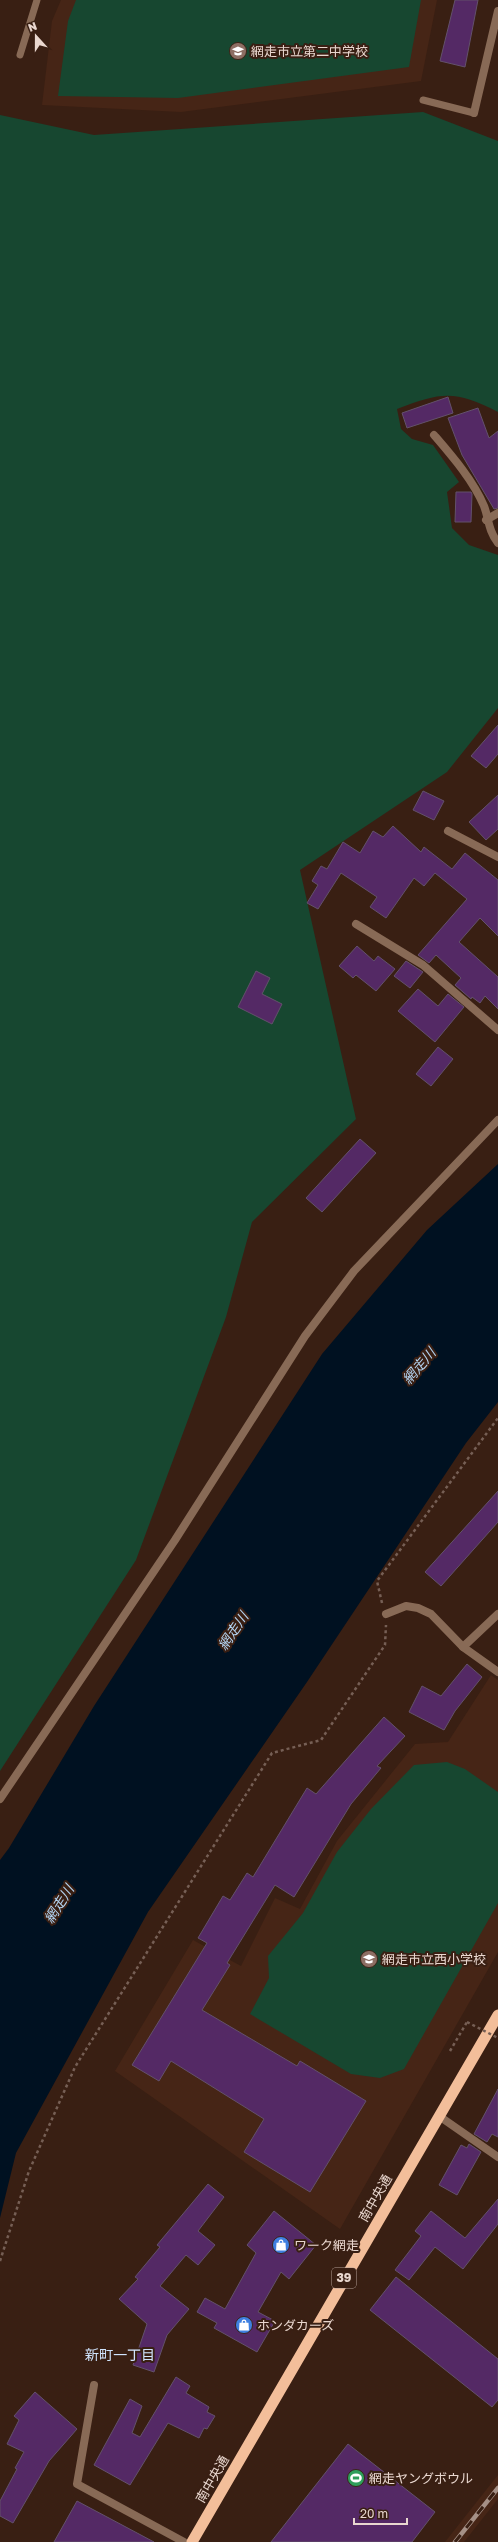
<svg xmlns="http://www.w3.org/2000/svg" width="498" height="2542" font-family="'Golos Text','Noto Sans JP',sans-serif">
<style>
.built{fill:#462516}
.green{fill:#174730}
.water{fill:#001121}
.building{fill:#542965;stroke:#63516b}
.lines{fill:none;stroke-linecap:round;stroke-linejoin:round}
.path{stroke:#765f55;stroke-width:2.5;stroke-dasharray:3 3;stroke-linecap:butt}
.service{stroke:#886a56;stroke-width:7}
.minor{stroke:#886a56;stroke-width:8}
.trunk{stroke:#f3be9a;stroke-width:11}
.rail-casing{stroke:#a59086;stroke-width:4.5}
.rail{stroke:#391f13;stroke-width:3;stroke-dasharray:9;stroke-linecap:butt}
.path-bridge{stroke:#765f55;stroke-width:2.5;stroke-dasharray:3 3;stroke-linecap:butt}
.labels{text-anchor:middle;stroke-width:4;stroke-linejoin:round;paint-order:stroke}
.shield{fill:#391f13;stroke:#b4a097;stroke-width:1}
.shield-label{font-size:12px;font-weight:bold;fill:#e9d7cf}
.poi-label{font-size:13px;fill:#e9d7cf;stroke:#391f13;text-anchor:start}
.street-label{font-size:13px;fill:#e9d7cf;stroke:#391f13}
.water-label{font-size:14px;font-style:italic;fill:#b3d4f2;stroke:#391f13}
.neighbourhood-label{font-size:14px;fill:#d0e4fd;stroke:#391f13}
</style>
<rect width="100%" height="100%" fill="#391f13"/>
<!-- built -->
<g class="built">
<path d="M61,0H437L421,81L181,112L42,105L52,21Z"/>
<path d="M491,1675L498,1680V1952L340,2229L115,2071L193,1940L241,1966L275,1898L300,1909L337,1841L415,1744L448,1742Z"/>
<path d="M498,2475V2499L464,2542H445Z"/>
</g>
<!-- green -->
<g class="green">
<path d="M76,0H421L409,67L178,98L58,96L68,21Z"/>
<path d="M423,112L498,141V412C455,390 442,392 397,409L401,429L412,439L433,445L459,482L447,492L452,528L469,545L498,555V708L447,772L300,870L356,1119L252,1222L226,1317L136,1560L0,1771V115L94,135Z"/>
<path d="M447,1762L465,1769L498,1792V1903L404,2069L380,2078L351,2074L250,2014L269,1978L268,1956L303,1913L337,1852L371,1809L414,1765Z"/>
</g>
<!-- water -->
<path class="water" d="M498,1164V1402L466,1443L307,1682L148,1912L16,2153L0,2218V1860L9,1848L94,1706L322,1354L427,1230Z"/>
<!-- building -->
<g class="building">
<path d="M455,0H478L465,67L440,61Z"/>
<path d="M448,397L453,413L407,428L402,413Z"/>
<path d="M478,408L489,438L498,431V508L494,509L462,455L448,418Z"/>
<path d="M456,492H471L472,494L471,522H455Z"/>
<path d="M498,725V754L486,768L471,756Z"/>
<path d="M423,791L444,801L434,820L413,810Z"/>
<path d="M498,795V829L486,840L469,822Z"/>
<path d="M393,826L421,852L424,847L452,869L465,853L498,880V936L480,918L459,942L498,977V1009L485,996L480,1003L472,997L471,999L455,985L461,978L436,955L429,963L418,955L467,899L435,873L424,886L414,878L386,918L370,907L377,897L341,873L318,909L307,903L318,885L312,881L321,866L327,869L343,842L360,853L373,831L383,837Z"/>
<path d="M357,946L374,961L378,956L395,969L376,991L356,975L353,978L339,966Z"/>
<path d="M406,961L423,972L410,988L394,976Z"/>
<path d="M256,971L270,978L262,994L282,1004L272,1024L238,1007Z"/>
<path d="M418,989L438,1006L448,994L464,1007L435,1042L398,1011Z"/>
<path d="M438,1047L453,1059L431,1086L416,1074Z"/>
<path d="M360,1139L376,1153L322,1212L306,1198Z"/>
<path d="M498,1491V1522L441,1586L425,1572Z"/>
<path d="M467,1664L482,1677L455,1711L444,1730L409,1712L422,1686L441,1696Z"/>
<path d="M384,1717L405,1736L377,1766L381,1768L351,1804L294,1897L275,1885L227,1963L230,1965L202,2010L297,2066L300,2061L366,2101L310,2192L244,2152L264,2119L171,2061L159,2081L132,2065L207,1943L198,1938L223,1896L230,1900L247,1873L253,1877L307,1788L316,1794Z"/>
<path d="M498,2089V2137L492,2134L487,2142L474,2134Z"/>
<path d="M469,2144L481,2152L457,2195L439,2185L461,2145L467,2148Z"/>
<path d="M208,2184L224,2197L198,2231L215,2245L198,2265L186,2255L160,2286L189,2309L167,2335L154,2372L133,2365L147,2324L119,2299L138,2279L135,2277L160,2247L157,2245Z"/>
<path d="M498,2199V2224L463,2269L435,2247L409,2280L395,2270L421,2236L415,2231L431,2211L465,2238Z"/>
<path d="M274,2211L316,2245L289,2279L281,2272L258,2312L275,2321L257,2352L214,2328L217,2323L197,2312L205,2298L225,2309L256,2253L247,2245Z"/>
<path d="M396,2277L498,2359V2400L492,2407L370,2310Z"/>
<path d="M176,2377L190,2386L186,2393L209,2407L207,2412L215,2416L207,2429L204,2428L199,2438L168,2423L130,2485L94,2465L130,2399L142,2406L132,2433L140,2437Z"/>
<path d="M35,2392L77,2429L49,2461L13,2523L0,2516V2501L17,2469L15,2468L24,2452L7,2444L19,2420L14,2416Z"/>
<path d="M348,2444L435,2512L412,2542H271Z"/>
<path d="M77,2501L154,2542H54Z"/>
</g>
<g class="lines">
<!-- path -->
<g class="path">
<path d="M382,1603L377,1581L498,1418"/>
<path d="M450,2051L467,2022"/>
<path d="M0,2261L29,2171L75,2067L272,1753L321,1740L385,1645L386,1625"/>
</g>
<!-- service -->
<g class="service">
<path d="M20,55L37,0"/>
<path d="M423,100L474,113"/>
</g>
<!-- minor -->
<g class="minor">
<path d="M474,113L498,11"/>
<path d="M434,435C452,456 473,480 484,506C489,519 488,530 498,543"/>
<path d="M486,520L498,513"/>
<path d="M448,831L498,857"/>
<path d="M356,924L423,965L498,1030"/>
<path d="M386,1614L406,1606L418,1608L431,1614L463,1647L498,1672"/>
<path d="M463,1647L498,1614"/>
<path d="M0,1799L175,1540L305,1336L354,1271L498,1120"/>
<path d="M439,2116L498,2157"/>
<path d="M94,2385L77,2484L184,2542"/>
</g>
<!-- trunk -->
<path class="trunk" d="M192,2542L498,2015"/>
<!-- rail casing -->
<g class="rail-casing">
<path id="rail" d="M455,2542L498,2488"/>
</g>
<!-- rail -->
<use href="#rail" class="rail"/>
<!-- path-bridge -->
<path class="path-bridge" d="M467,2022L498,2038"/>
</g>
<!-- icons -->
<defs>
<g id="school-disc" transform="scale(0.9)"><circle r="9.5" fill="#8d6e63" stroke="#391f13"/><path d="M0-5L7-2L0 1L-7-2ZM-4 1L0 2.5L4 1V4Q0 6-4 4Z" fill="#fff"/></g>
<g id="shop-disc" transform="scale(0.9)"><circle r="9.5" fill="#3f7fe0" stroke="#391f13"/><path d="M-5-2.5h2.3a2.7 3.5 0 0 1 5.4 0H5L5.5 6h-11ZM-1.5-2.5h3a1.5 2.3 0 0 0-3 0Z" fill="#fff"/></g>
<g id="stadium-disc" transform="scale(0.9)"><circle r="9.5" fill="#2e9e5b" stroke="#391f13"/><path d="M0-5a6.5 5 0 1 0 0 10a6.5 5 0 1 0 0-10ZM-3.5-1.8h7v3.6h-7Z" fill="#fff"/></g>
</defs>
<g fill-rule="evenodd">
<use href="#school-disc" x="238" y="51"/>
<use href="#school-disc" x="369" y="1959"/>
<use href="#shop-disc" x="281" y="2245"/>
<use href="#shop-disc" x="244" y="2325"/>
<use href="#stadium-disc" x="356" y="2478"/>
</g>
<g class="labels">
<!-- shield labels -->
<rect class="shield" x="332" y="2268" width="24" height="20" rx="3"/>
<g class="shield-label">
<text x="344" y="2282">39</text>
</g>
<!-- poi labels -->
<g class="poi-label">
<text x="251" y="56">網走市立第二中学校</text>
<text x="382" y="1964">網走市立西小学校</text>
<text x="294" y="2250">ワーク網走</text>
<text x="257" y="2330">ホンダカーズ</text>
<text x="369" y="2483">網走ヤングボウル</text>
</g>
<!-- street labels -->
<g class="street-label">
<text transform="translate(375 2198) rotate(-60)" y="5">南中央通</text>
<text transform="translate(212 2479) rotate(-60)" y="5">南中央通</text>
</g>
<!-- water labels -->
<g class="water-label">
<text transform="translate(419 1366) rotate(-49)" y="5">網走川</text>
<text transform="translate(233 1631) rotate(-56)" y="5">網走川</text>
<text transform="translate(59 1904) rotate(-58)" y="5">網走川</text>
</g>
<!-- neighbourhood labels -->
<g class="neighbourhood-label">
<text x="120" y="2360">新町一丁目</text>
</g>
</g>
<!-- north arrow -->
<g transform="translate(36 36) rotate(339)" stroke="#391f13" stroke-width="3" paint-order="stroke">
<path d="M0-3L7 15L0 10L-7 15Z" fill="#e9d7cf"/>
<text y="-6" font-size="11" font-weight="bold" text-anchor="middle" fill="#e9d7cf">N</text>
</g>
<!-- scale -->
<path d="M354 2518v6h53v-6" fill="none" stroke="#e9d7cf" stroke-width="2"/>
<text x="360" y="2518" font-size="12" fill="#e9d7cf" stroke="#391f13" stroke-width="3" paint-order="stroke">20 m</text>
</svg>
